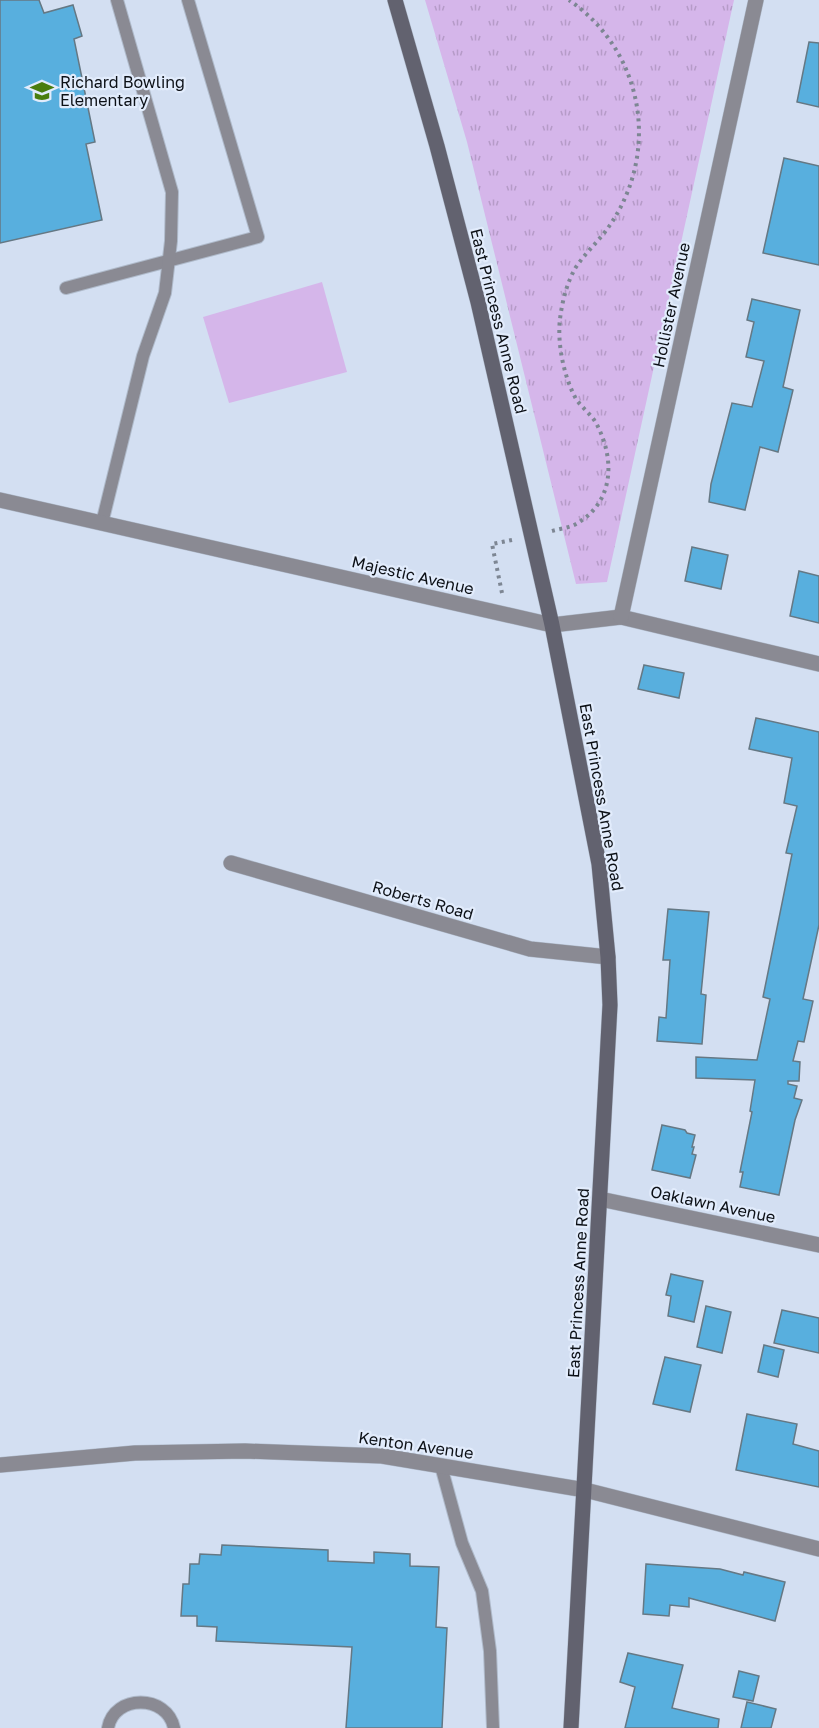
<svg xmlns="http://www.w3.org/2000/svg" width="819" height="1728" font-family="'Golos Text',sans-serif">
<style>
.grass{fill:url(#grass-tufts)}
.pitch{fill:#d5b6ea}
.building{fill:#58afde;stroke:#657884;stroke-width:1.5}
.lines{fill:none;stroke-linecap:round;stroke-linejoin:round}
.service-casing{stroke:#afbaca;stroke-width:14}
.minor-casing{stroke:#afbaca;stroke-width:16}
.secondary-casing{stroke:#afbaca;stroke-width:16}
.path{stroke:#7d8693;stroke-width:4;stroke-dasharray:3 4.5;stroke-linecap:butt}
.service{stroke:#8a8a93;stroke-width:12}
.minor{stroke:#8a8a93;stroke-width:15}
.secondary{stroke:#62626f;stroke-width:15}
.labels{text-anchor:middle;stroke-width:4.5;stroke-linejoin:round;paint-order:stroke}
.poi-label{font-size:16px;fill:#0c1016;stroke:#e2ecfc;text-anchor:start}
.street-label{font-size:16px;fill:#0c1016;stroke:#e2ecfc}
</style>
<defs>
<pattern id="grass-tufts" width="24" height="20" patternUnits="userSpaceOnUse" patternTransform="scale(1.5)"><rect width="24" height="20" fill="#d5b6ea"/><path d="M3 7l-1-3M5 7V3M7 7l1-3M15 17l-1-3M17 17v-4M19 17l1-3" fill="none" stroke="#b69bc8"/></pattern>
</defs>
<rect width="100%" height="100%" fill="#d3dff2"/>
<!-- grass -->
<path class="grass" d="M425,0H734L607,582L576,584L467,142Z"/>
<!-- pitch -->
<path class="pitch" d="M322,282L347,372L229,403L203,317Z"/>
<!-- building -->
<g class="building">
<path d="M0,0H39L44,13L73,5L82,36L74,39L95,142L86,144L102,220L0,243Z"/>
<path d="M809,42L819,43V107L797,102Z"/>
<path d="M784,158L819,166V265L763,253Z"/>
<path d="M752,299L800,310L783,387L793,390L778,452L760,447L745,510L709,502L711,484L732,403L752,407L764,361L746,357L754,322L747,320Z"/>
<path d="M692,547L728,555L721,589L685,581Z"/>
<path d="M799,571L819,576V623L790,616Z"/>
<path d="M644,665L684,673L679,698L638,689Z"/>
<path d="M756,718L819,732V925L803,999L813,1001L804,1042L798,1041L793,1061L800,1062L799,1081H788V1084L797,1086L794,1098L802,1100L795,1120L779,1195L740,1187L743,1172H740L752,1112L750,1111L755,1080L696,1078V1057L757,1060L770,999L763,997L792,854L786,853L797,806L784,803L792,758L749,749Z"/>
<path d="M668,909L709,912L701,994L706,995L702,1044L657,1041L659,1017L666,1018L670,960H663Z"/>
<path d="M662,1125L685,1130L687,1133L695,1135L692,1147H694L692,1154L696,1155L690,1178L652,1170Z"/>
<path d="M671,1274L703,1281L694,1322L668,1316L671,1296L666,1295Z"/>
<path d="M706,1306L731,1312L722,1353L697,1347Z"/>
<path d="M782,1310L819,1318V1353L774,1343Z"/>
<path d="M764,1345L784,1350L778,1377L758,1372Z"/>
<path d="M665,1357L701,1365L690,1412L653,1404Z"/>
<path d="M747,1414L797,1424L793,1444L819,1451V1487L736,1470Z"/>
<path d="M222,1545L328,1550V1561L374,1563V1552L410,1554V1566L439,1567L436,1627L447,1628L442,1728H346L352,1647L216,1641L217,1627L197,1626V1616H181L183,1584H189L190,1564H199L200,1554L221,1555Z"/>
<path d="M646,1564L720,1569L743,1575L744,1572L785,1582L775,1621L689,1598V1607L670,1605L669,1616L643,1614Z"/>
<path d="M628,1653L683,1665L672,1708L719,1719L718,1728H625L635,1687L620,1682Z"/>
<path d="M739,1671L759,1676L753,1701L733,1697Z"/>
<path d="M747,1702L776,1709L771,1728H741Z"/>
</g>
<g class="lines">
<!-- service casing -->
<g class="service-casing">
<g id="service">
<path d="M66,288L258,237L188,0"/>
<path d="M102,523L143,356L165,293L171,241L172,192L117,0"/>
<path d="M441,1466L462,1543L482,1591L490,1651L493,1728"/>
<path d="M108,1728C114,1694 167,1694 174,1728"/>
</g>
</g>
<!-- minor casing -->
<g class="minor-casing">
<g id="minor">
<path d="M0,500L552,625L621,617L819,664"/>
<path d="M621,617L756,0"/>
<path d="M231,863L530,949L608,957"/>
<path d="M600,1199L819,1245"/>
<path d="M0,1465L135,1453L245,1451L382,1456L585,1490L819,1549"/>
</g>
</g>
<!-- secondary casing -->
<g class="secondary-casing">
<path id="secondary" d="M395,0L437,146L478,302L552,625L599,864L608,957L610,1005L571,1728"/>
</g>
<!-- path -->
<g class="path">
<path d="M552,531C559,529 567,528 574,525C614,504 616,460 596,423C591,414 582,408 576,399C564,377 557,344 560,319C562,302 567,282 576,267C586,252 600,240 610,225C661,150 643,51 569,0"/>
<path d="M502,593L492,544L512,540"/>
</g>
<!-- service -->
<use href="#service" class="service"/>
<!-- minor -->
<use href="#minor" class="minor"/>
<!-- secondary -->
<use href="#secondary" class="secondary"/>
</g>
<!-- icons -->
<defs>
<g id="school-bare" transform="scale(1.8)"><path d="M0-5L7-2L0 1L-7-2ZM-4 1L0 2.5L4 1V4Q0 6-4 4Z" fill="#497d0f" stroke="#e2ecfc" stroke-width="2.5" paint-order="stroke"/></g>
</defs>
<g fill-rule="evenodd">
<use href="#school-bare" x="42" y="91"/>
</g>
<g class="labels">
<!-- poi labels -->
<g class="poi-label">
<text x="60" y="88">Richard Bowling<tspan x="60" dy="18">Elementary</tspan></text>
</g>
<!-- street labels -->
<g class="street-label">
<text transform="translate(671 305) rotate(-78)" y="6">Hollister Avenue</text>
<text transform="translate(499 321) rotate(76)" y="6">East Princess Anne Road</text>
<text transform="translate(413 575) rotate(13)" y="6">Majestic Avenue</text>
<text transform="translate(602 797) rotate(80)" y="6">East Princess Anne Road</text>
<text transform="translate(423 900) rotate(16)" y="6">Roberts Road</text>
<text transform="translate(713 1204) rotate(12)" y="6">Oaklawn Avenue</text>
<text transform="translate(578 1283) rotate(-87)" y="6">East Princess Anne Road</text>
<text transform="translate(416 1445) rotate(8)" y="6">Kenton Avenue</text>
</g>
</g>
</svg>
